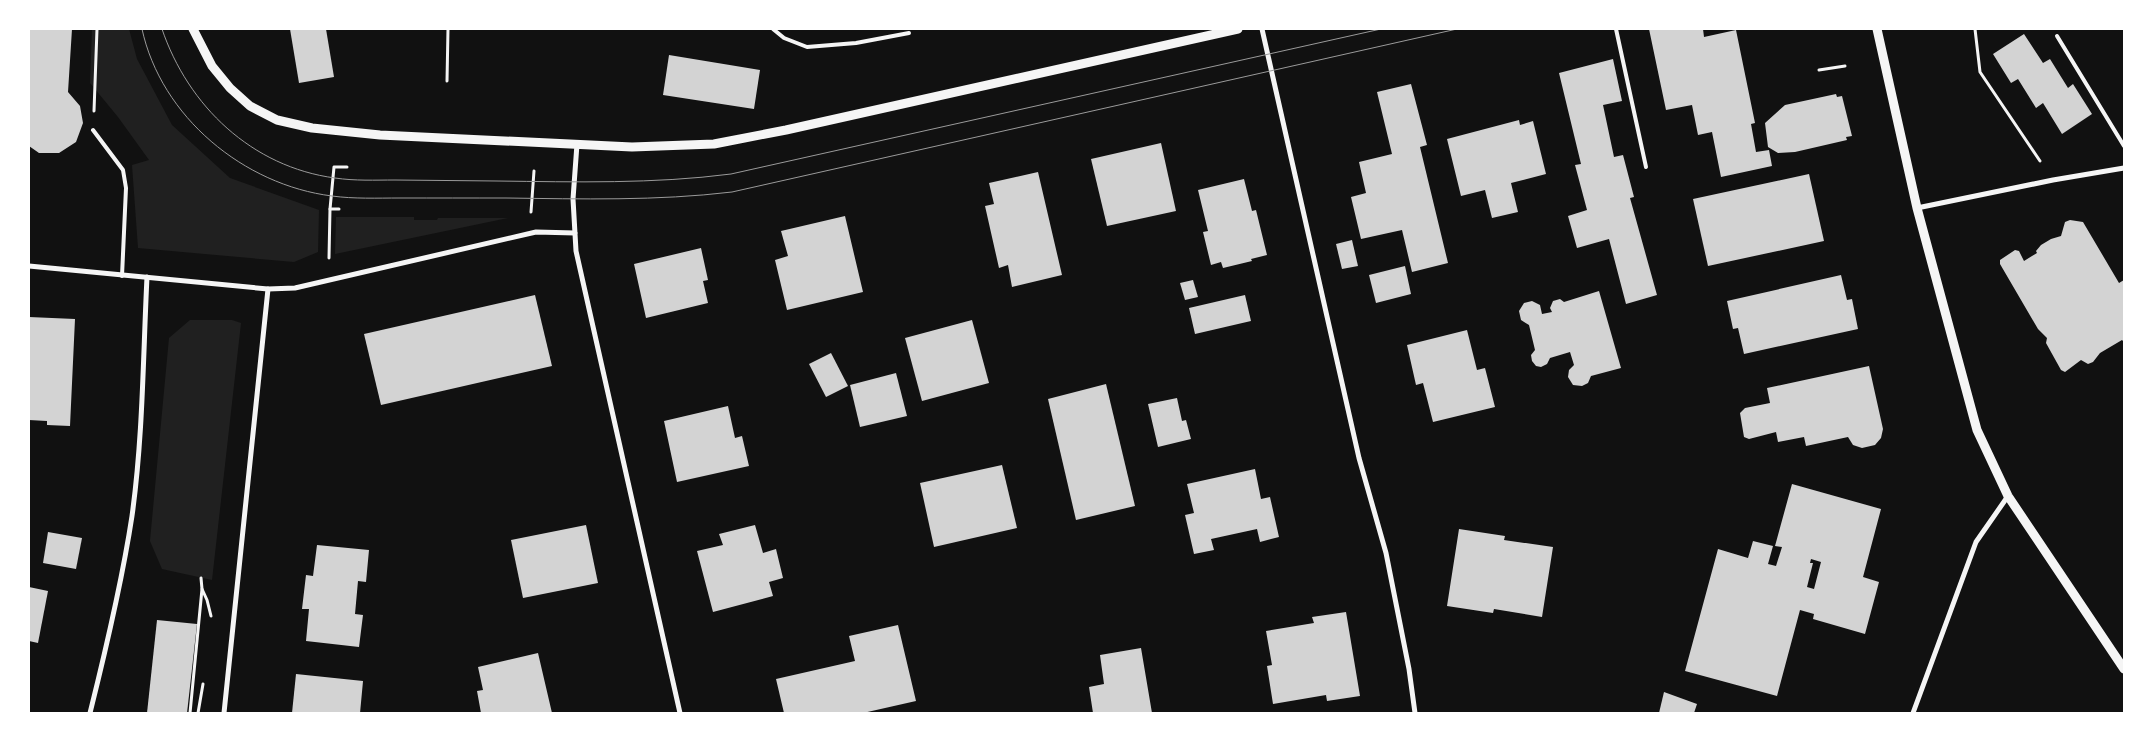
<svg xmlns="http://www.w3.org/2000/svg" width="2153" height="742" font-family="'Source Sans 3',sans-serif">
<style>
.green{fill:#202020}
.building{fill:#d3d3d3;fill-rule:evenodd}
.lines{fill:none;stroke-linecap:round;stroke-linejoin:round}
.path{stroke:#f5f5f5;stroke-width:3}
.service{stroke:#f5f5f5;stroke-width:4}
.minor{stroke:#f5f5f5;stroke-width:5}
.tertiary{stroke:#f5f5f5;stroke-width:9}
.tram{stroke:#9a9a9a;stroke-width:1}
</style>
<rect width="100%" height="100%" fill="#111"/>
<!-- green -->
<g class="green">
<path d="M92,29H129L137,59L172,125L230,178L319,210L318,252L294,262L138,248L132,165L149,160L118,117L90,83Z"/>
<path d="M336,217H414V220H437L438,218H508L335,254Z"/>
<path d="M190,320H232L241,323L212,580L162,569L150,541L169,338Z"/>
</g>
<!-- building -->
<g class="building">
<path d="M29,29H72L68,92L80,106L83,123L76,142L59,153H39L29,146Z"/>
<path d="M290,29H326L334,77L299,83Z"/>
<path d="M1649,29H1703L1704,37L1736,30L1755,123L1751,124L1756,152L1769,150L1772,166L1721,177L1712,132L1698,135L1692,105L1666,110Z"/>
<path d="M2024,34L2043,63L2050,59L2068,88L2073,84L2092,114L2062,134L2043,103L2036,108L2018,79L2011,83L1993,54Z"/>
<path d="M669,55L760,70L754,109L663,95Z"/>
<path d="M1613,59L1622,101L1603,105L1614,157L1623,155L1634,197L1630,198L1657,295L1626,304L1609,239L1577,248L1568,216L1587,210L1575,165L1581,164L1559,73Z"/>
<path d="M1411,84L1427,145L1420,147L1448,263L1412,272L1402,230L1361,239L1351,197L1366,193L1359,162L1392,154L1377,92Z"/>
<path d="M1836,94L1837,97L1842,96L1852,136L1846,137L1847,140L1795,152L1778,153L1768,147L1765,123L1785,105Z"/>
<path d="M1519,120L1520,125L1533,121L1546,174L1511,183L1518,212L1492,218L1485,190L1461,196L1447,139Z"/>
<path d="M1161,143L1176,211L1107,226L1091,159Z"/>
<path d="M1038,172L1062,275L1012,287L1008,265L999,268L985,206L994,204L989,183Z"/>
<path d="M1809,174L1824,241L1708,266L1693,199Z"/>
<path d="M1244,179L1252,211L1256,210L1267,255L1251,259L1252,261L1223,268L1221,262L1211,265L1203,232L1208,231L1198,190Z"/>
<path d="M845,216L863,292L787,310L775,260L788,256L781,231Z"/>
<path d="M2070,220L2083,222L2119,283L2124,280V342L2122,340L2100,353L2093,362L2088,364L2081,360L2065,372L2061,370L2046,343L2047,338L2038,329L2000,264V260L2015,250L2019,251L2024,261L2037,253L2036,251L2041,245L2051,239L2061,236L2065,222Z"/>
<path d="M1352,240L1358,266L1342,269L1336,244Z"/>
<path d="M701,248L708,280L703,281L708,303L646,318L634,264Z"/>
<path d="M1405,266L1411,294L1376,303L1369,275Z"/>
<path d="M1841,275L1847,300L1852,299L1858,329L1744,354L1738,328L1733,329L1727,301Z"/>
<path d="M1193,280L1198,297L1185,300L1180,283Z"/>
<path d="M1599,291L1621,368L1591,376L1588,383L1582,386L1573,385L1568,377L1569,370L1574,365L1570,352L1550,358L1547,364L1541,367L1536,366L1532,361L1531,355L1535,350L1529,325L1521,320L1519,311L1524,303L1532,301L1540,305L1542,314L1552,312L1550,308L1553,301L1560,299L1564,302Z"/>
<path d="M535,295L552,366L381,405L364,334Z"/>
<path d="M1245,295L1251,321L1195,334L1189,308Z"/>
<path d="M29,317L75,319L70,426L47,425V421L29,420Z"/>
<path d="M972,320L989,383L922,401L905,338Z"/>
<path d="M1467,330L1477,370L1485,368L1495,407L1433,422L1423,383L1416,385L1407,345Z"/>
<path d="M831,353L848,386L826,397L809,364Z"/>
<path d="M1869,366L1883,429L1881,438L1875,445L1862,448L1853,445L1848,437L1806,446L1804,437L1778,442L1776,432L1749,439L1744,437L1740,413L1745,408L1770,403L1767,388Z"/>
<path d="M896,373L907,416L860,427L850,385Z"/>
<path d="M1106,384L1135,506L1076,520L1048,399Z"/>
<path d="M1177,398L1182,421L1186,420L1191,439L1158,447L1148,404Z"/>
<path d="M728,406L735,438L742,436L749,466L677,482L664,421Z"/>
<path d="M1002,465L1017,528L934,547L920,483Z"/>
<path d="M1255,469L1261,499L1270,497L1279,537L1260,542L1257,529L1211,539L1214,550L1194,554L1185,515L1194,513L1187,484Z"/>
<path d="M1792,484L1881,509L1863,577L1879,582L1865,634L1813,619L1814,614L1800,610L1777,696L1685,671L1718,549L1748,558L1753,541L1773,546L1768,564L1776,566L1782,547L1775,546ZM1811,559L1821,562L1814,589L1807,587L1813,563H1810Z"/>
<path d="M586,525L598,583L523,598L511,540Z"/>
<path d="M755,525L763,553L776,549L783,578L769,582L773,596L713,612L697,551L723,545L719,534Z"/>
<path d="M1459,529L1505,536L1504,540L1553,547L1542,617L1494,609L1493,613L1447,606Z"/>
<path d="M48,532L82,538L76,569L43,563Z"/>
<path d="M317,545L369,550L366,582L358,581L355,614L363,615L359,647L306,641L309,609H302L306,575L313,576Z"/>
<path d="M29,587L48,591L38,643L29,641Z"/>
<path d="M1346,612L1360,696L1327,701L1326,695L1273,704L1267,666L1272,665L1266,631L1314,623L1312,617Z"/>
<path d="M157,620L197,624L187,713H147Z"/>
<path d="M898,625L916,701L863,713H784L776,679L855,661L849,636Z"/>
<path d="M1141,648L1152,713H1093L1089,687L1104,684L1100,655Z"/>
<path d="M538,653L552,713H481L477,691L483,690L478,667Z"/>
<path d="M296,674L363,681L360,713H292Z"/>
<path d="M1664,692L1697,704L1694,713H1659Z"/>
</g>
<g class="lines">
<!-- path -->
<g class="path">
<path d="M1975,29L1980,72L2040,161"/>
<path d="M1819,70L1845,66"/>
<path d="M447,81L448,29"/>
<path d="M94,111L97,29"/>
<path d="M330,209H339"/>
<path d="M531,212L534,171"/>
<path d="M329,258L330,209L334,167H347"/>
<path d="M202,589L207,600L211,616"/>
<path d="M190,713L202,589L201,578"/>
<path d="M198,713L203,684"/>
</g>
<!-- service -->
<g class="service">
<path d="M773,29L784,38L807,47L856,43L909,33"/>
<path d="M1616,29L1646,167"/>
<path d="M2057,36L2124,146"/>
<path d="M93,130L123,170L126,188L122,276"/>
</g>
<!-- minor -->
<g class="minor">
<path d="M1262,29L1359,458L1386,553L1409,669L1415,713"/>
<path d="M577,144L573,199L576,251L680,713"/>
<path d="M1917,208L2053,180L2124,168"/>
<path d="M29,266L268,289L295,288L536,232L575,233"/>
<path d="M90,713C106,649 122,582 132,516C143,437 143,357 147,277"/>
<path d="M224,713L268,289"/>
<path d="M1913,713L1976,542L2008,496"/>
</g>
<!-- tertiary -->
<g class="tertiary">
<path d="M193,29L212,66L230,88L250,106L277,120L312,128L380,135L632,147L714,144L786,130L1238,29"/>
<path d="M1877,29L1917,208L1977,430L2008,496L2124,669"/>
</g>
<!-- tram -->
<g class="tram">
<path d="M142,29C161,117 244,185 332,196C354,199 377,198 400,198C435,198 470,198 506,198C581,199 657,201 732,192L1457,29"/>
<path d="M162,29C188,106 252,167 335,178C355,181 375,180 395,180C429,180 463,181 497,181C575,182 654,184 731,174L1381,29"/>
</g>
</g>
<!-- border -->
<rect width="2153" height="742" fill="none" stroke="#ffffff" stroke-width="60"/>
</svg>
